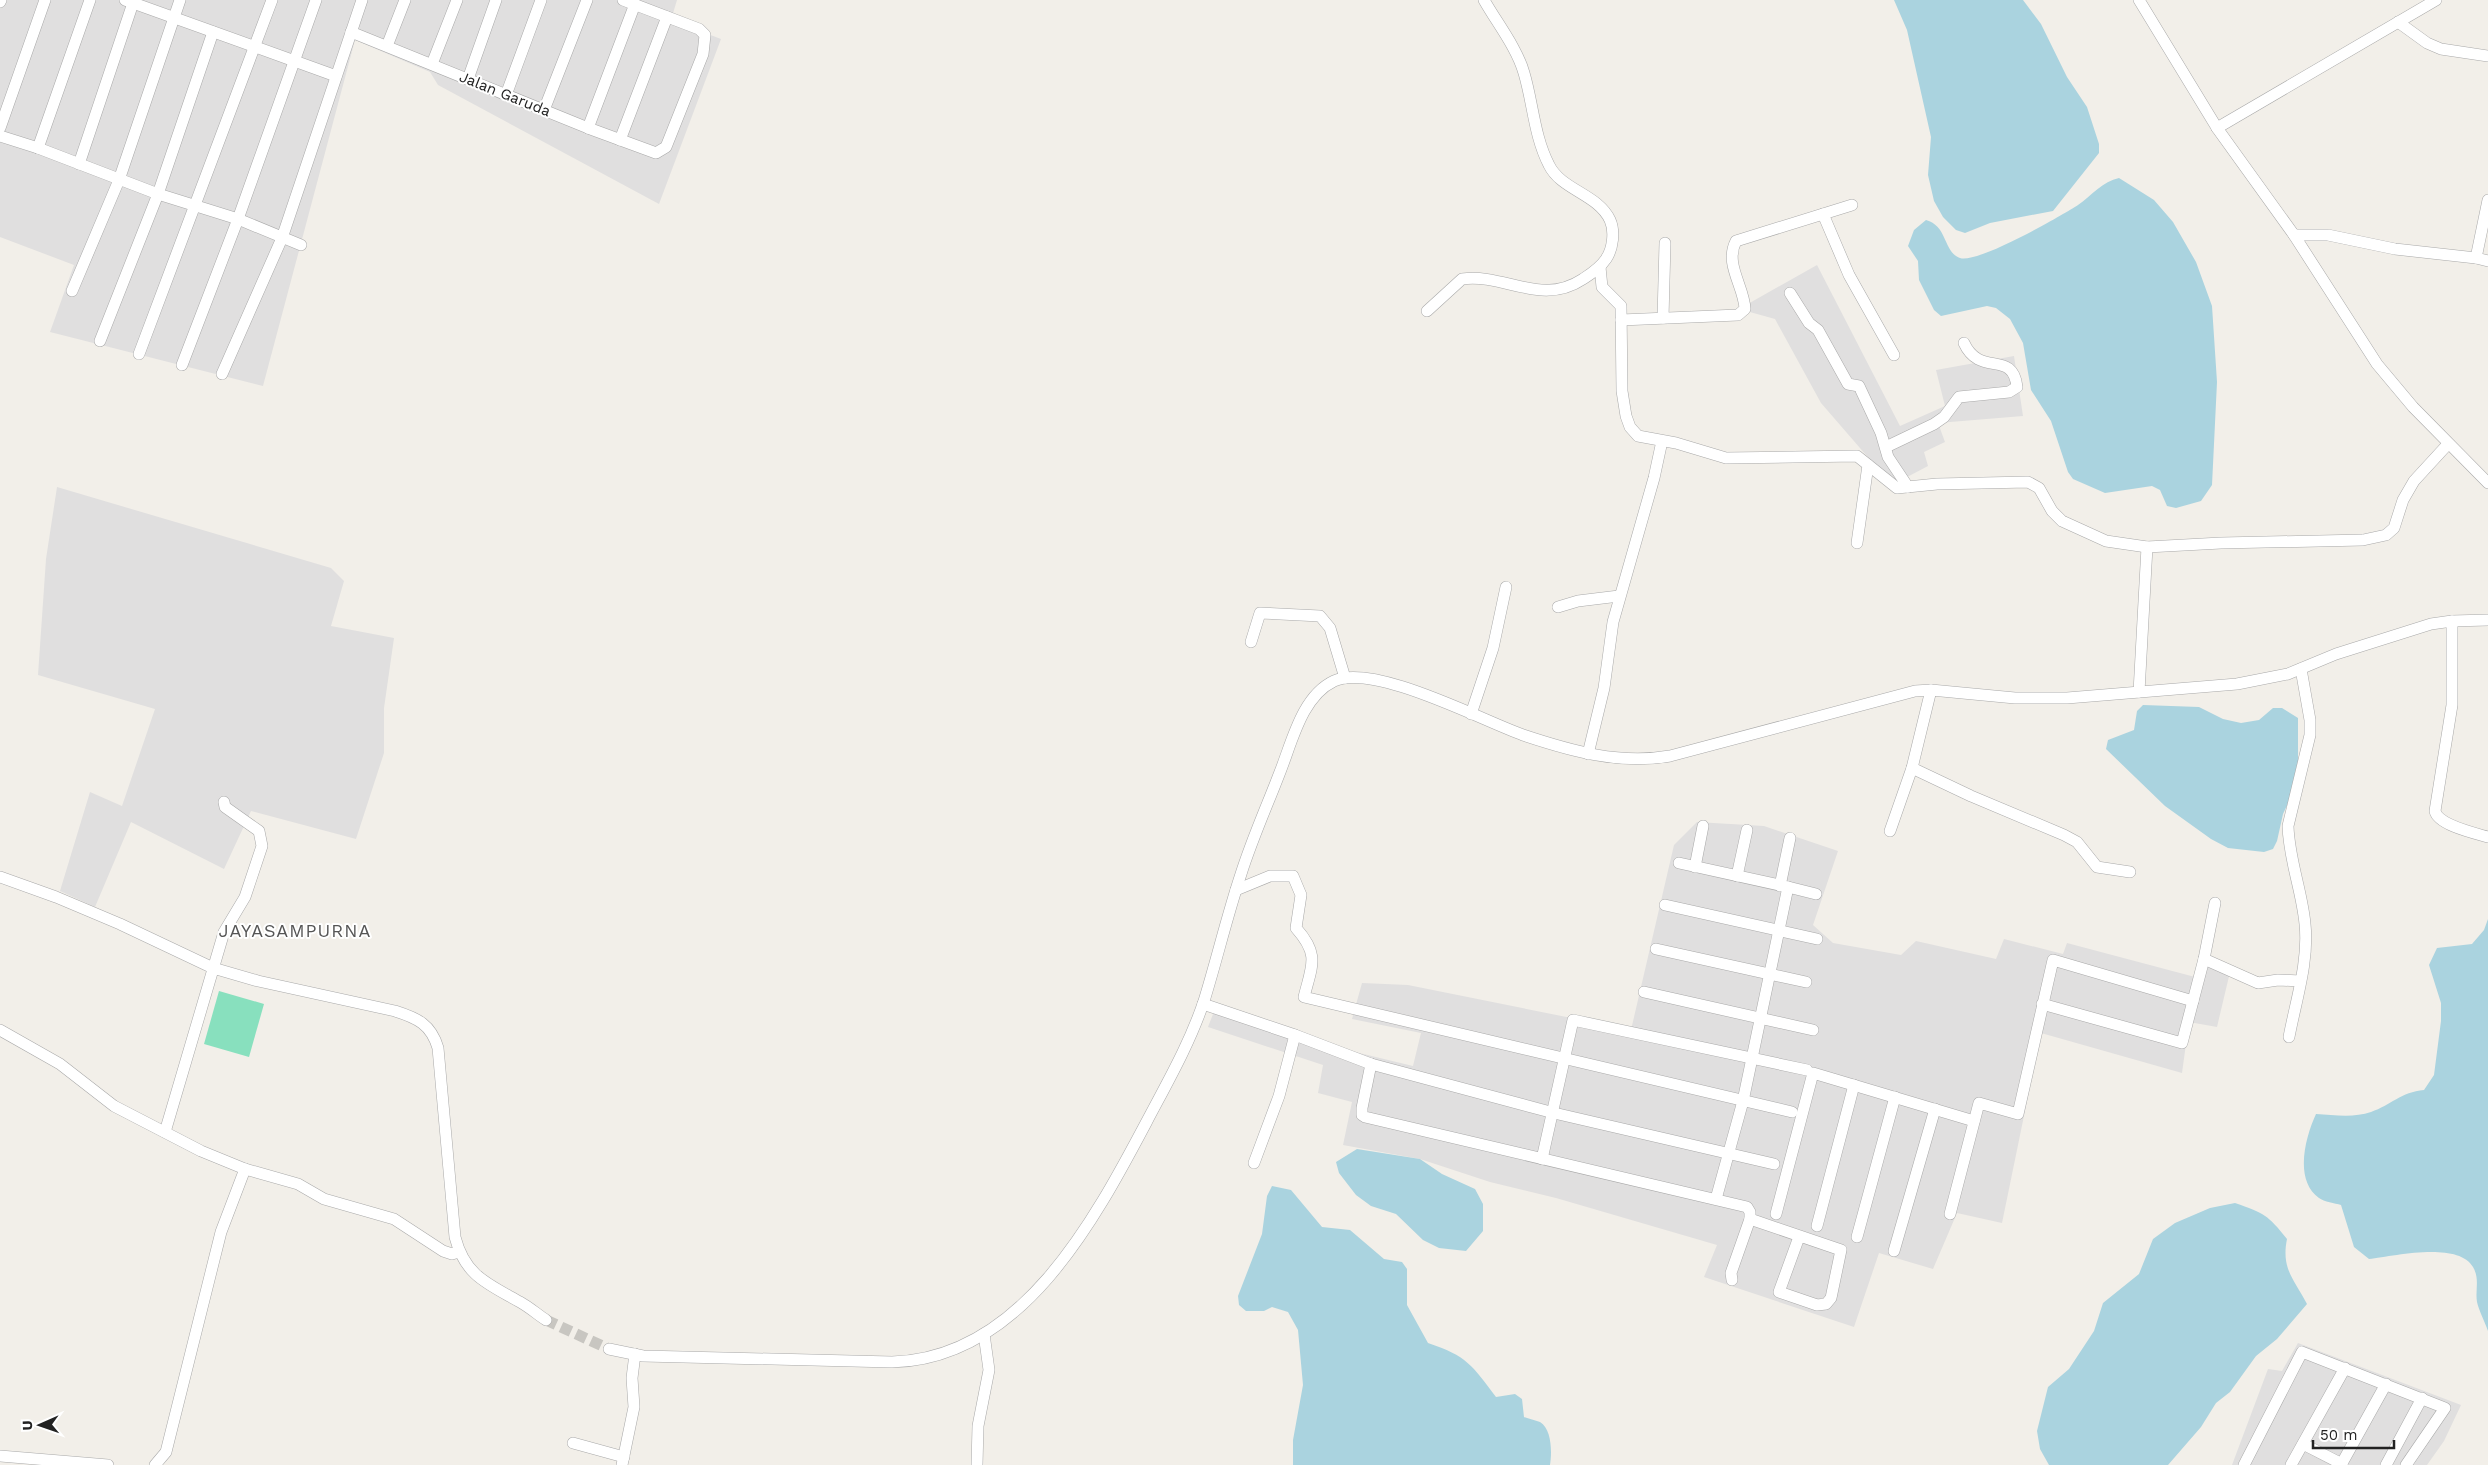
<svg xmlns="http://www.w3.org/2000/svg" width="2488" height="1465" font-family="'Work Sans',sans-serif">
<style>
.residential{fill:#e0dfdf}
.pitch{fill:#88e0be}
.water{fill:#aad3df}
.lines{fill:none;stroke-linecap:round;stroke-linejoin:round}
.minor-tunnel{stroke:#c8c6c1;stroke-width:11;stroke-dasharray:11 5.5;stroke-linecap:butt}
.minor-casing{stroke:#a9a9a9;stroke-width:12}
.minor{stroke:#fff;stroke-width:11}
.labels{text-anchor:middle;stroke-width:4;stroke-linejoin:round;paint-order:stroke}
.street-label{font-size:15px;fill:#222;stroke:#fff}
.quarter-label{font-size:18px;letter-spacing:1px;fill:#555;stroke:#fff}
</style>
<rect width="100%" height="100%" fill="#f2efe9"/>
<!-- residential -->
<g class="residential">
<path d="M0,0H677L671,20L721,39L659,204L438,85L430,72L355,40L263,386L50,332L74,265L0,237Z"/>
<path d="M1817,265L1900,426L1945,406L1936,370L2014,356L2023,416L1938,423L1945,442L1924,452L1928,466L1892,485L1821,403L1775,319L1739,309Z"/>
<path d="M57,487L331,568L344,581L331,626L394,638L384,708V753L356,839L251,811L224,869L131,822L95,907L60,891L90,792L122,806L155,709L38,675L46,559Z"/>
<path d="M1697,822L1764,826L1838,851L1813,925L1833,943L1901,955L1916,941L1996,959L2004,939L2063,954L2067,943L2195,977L2199,964L2230,972L2217,1027L2189,1022L2182,1073L2041,1033L2002,1223L1957,1213L1933,1269L1879,1253L1854,1327L1704,1277L1717,1245L1556,1198L1490,1182L1420,1159L1343,1145L1352,1102L1318,1093L1323,1065L1208,1027L1217,1004L1351,1051L1413,1066L1421,1033L1352,1019L1362,983L1408,985L1631,1030L1674,845Z"/>
<path d="M2298,1343L2461,1405L2444,1441L2427,1465H2232L2268,1369L2282,1371Z"/>
</g>
<!-- pitch -->
<path class="pitch" d="M219,991L264,1004L249,1057L204,1044Z"/>
<!-- water -->
<g class="water">
<path d="M1894,0H2023L2041,24L2067,77L2087,107L2099,144V153L2053,211L1990,223L1965,233L1956,230L1943,217L1934,201L1928,175L1931,137L1907,30Z"/>
<path d="M2119,178L2154,200L2173,222L2196,262L2212,306L2217,382L2212,485L2201,501L2176,508L2167,506L2160,490L2152,486L2105,493L2073,479L2068,472L2051,421L2031,390L2023,343L2010,319L1996,308L1987,306L1941,316L1934,310L1919,280L1918,261L1908,246L1914,230L1926,220C1948,226 1943,252 1960,258C1977,264 2061,216 2078,205C2091,196 2103,181 2119,178Z"/>
<path d="M2143,705L2199,707L2223,719L2241,723L2259,720L2273,708H2282L2298,718V782L2283,814L2277,841L2273,849L2264,852L2228,848L2211,839L2165,806L2106,749L2108,740L2134,730L2137,711Z"/>
<path d="M2488,919V1331C2485,1322 2479,1311 2477,1302C2475,1290 2480,1279 2473,1267C2458,1241 2394,1256 2369,1259L2354,1247L2341,1205C2335,1203 2324,1202 2319,1198C2294,1180 2305,1138 2316,1114C2334,1115 2354,1118 2371,1112C2391,1105 2401,1092 2424,1090L2434,1075L2441,1021V1003L2429,965L2437,948L2472,944L2484,930Z"/>
<path d="M1357,1149L1420,1159L1442,1174L1475,1189L1483,1204V1231L1466,1251L1439,1248L1423,1240L1396,1214L1371,1206L1356,1195L1339,1173L1336,1162Z"/>
<path d="M1272,1186L1291,1190L1322,1227L1350,1230L1384,1259L1402,1262L1407,1269V1305L1428,1343C1467,1356 1472,1365 1496,1397L1515,1394L1522,1399L1524,1417C1529,1419 1535,1420 1540,1422C1552,1429 1552,1453 1550,1465H1293V1440L1303,1385L1298,1330L1288,1312L1272,1307L1264,1311H1246L1239,1305L1238,1296L1262,1234L1267,1196Z"/>
<path d="M2235,1203C2264,1213 2268,1215 2287,1239C2281,1269 2294,1279 2307,1304L2277,1339L2256,1356L2230,1392L2216,1403L2201,1427L2168,1465H2049L2040,1449L2037,1431L2048,1387L2069,1369L2094,1331L2103,1303L2139,1274L2153,1239L2175,1223L2210,1208Z"/>
</g>
<g class="lines">
<!-- minor-tunnel -->
<path class="minor-tunnel" d="M546,1320L609,1349"/>
<!-- minor casing -->
<g class="minor-casing">
<g id="minor">
<path d="M125,0L336,76"/>
<path d="M2139,0L2217,128L2294,235L2377,364L2413,407L2488,483"/>
<path d="M0,2L1,0"/>
<path d="M2398,22L2427,43L2441,49L2488,56"/>
<path d="M351,32L588,128L656,153L666,147L703,54L705,35L699,29L623,0"/>
<path d="M387,46L405,0"/>
<path d="M432,64L457,0"/>
<path d="M468,79L496,0"/>
<path d="M506,95L541,0"/>
<path d="M544,110L587,0"/>
<path d="M0,128L45,0"/>
<path d="M588,128L635,4"/>
<path d="M2217,128L2436,0"/>
<path d="M0,136L38,148L158,194L238,219L301,245"/>
<path d="M620,140L667,17"/>
<path d="M38,148L90,0"/>
<path d="M79,164L134,0"/>
<path d="M1823,214L1849,275L1894,355"/>
<path d="M2294,235H2328L2395,249L2476,258L2488,200"/>
<path d="M2476,258L2488,261"/>
<path d="M1600,267L1602,287L1621,306L1622,391L1626,416L1630,427L1638,436L1676,443L1726,458L1857,456L1897,488L1937,484L2028,482L2039,488L2052,511L2062,521L2106,541L2147,547L2221,543L2363,540L2386,535L2394,528L2403,500L2414,481L2448,444"/>
<path d="M72,291L119,180L180,0"/>
<path d="M1790,293L1809,323L1818,330L1848,384L1859,386L1881,433L1888,457L1908,487"/>
<path d="M1427,311L1462,279C1505,273 1541,307 1583,279C1592,273 1600,268 1606,259C1613,249 1615,231 1610,220C1598,194 1561,190 1549,165C1534,136 1533,103 1524,73C1517,48 1497,23 1484,0"/>
<path d="M1663,318L1665,243"/>
<path d="M1621,320L1738,315L1745,309C1744,286 1724,264 1736,241L1852,205"/>
<path d="M100,341L158,194L213,32"/>
<path d="M139,354L272,0"/>
<path d="M182,365L238,219L316,0"/>
<path d="M222,374L282,238L362,0"/>
<path d="M1886,447L1934,424L1944,417L1959,397L2009,392L2017,387C2013,349 1980,378 1964,343"/>
<path d="M1857,543L1868,465"/>
<path d="M1558,607L1578,601L1619,596"/>
<path d="M2452,621V705L2435,811C2438,825 2474,833 2488,837"/>
<path d="M1251,642L1260,613L1320,616L1330,628L1345,678"/>
<path d="M2139,692L2147,547"/>
<path d="M1471,714L1493,648L1506,587"/>
<path d="M1588,754L1604,688L1613,622L1654,478L1662,441"/>
<path d="M1912,768L1971,796L2064,835L2077,842L2097,867L2130,872"/>
<path d="M1890,831L1912,768L1931,690"/>
<path d="M1679,863L1788,887"/>
<path d="M1695,867L1703,826"/>
<path d="M1737,876L1747,830"/>
<path d="M0,877L56,897L120,924L213,968L258,981L395,1011C417,1018 431,1024 438,1048L455,1237C465,1276 488,1284 520,1302C529,1307 537,1314 546,1320"/>
<path d="M1780,886L1790,838"/>
<path d="M1236,890L1270,876H1293L1301,895L1296,928C1320,955 1312,965 1304,997L1792,1112"/>
<path d="M2215,903L2204,959L2258,983L2278,980L2300,981"/>
<path d="M1665,905L1817,939"/>
<path d="M1656,949L1806,982"/>
<path d="M1644,992L1813,1030"/>
<path d="M1203,1004L1295,1035L1371,1064L1554,1113L1774,1164"/>
<path d="M2042,1004L2182,1043L2204,959"/>
<path d="M0,1030L60,1064L114,1106L201,1151L245,1169L298,1184L324,1199L394,1219L443,1251L452,1254L459,1252"/>
<path d="M2289,1037C2296,1000 2309,961 2305,924C2302,891 2289,860 2288,826L2310,735V720L2301,669"/>
<path d="M1371,1064L1362,1108V1115L1365,1117L1747,1207L1750,1212V1219L1731,1273L1732,1280"/>
<path d="M165,1132L224,932L245,897L262,846L259,831L225,807L224,802"/>
<path d="M1542,1159L1573,1020L1807,1070"/>
<path d="M1254,1163L1279,1096L1295,1035"/>
<path d="M1716,1199L1743,1101L1788,887L1816,894"/>
<path d="M1776,1214L1813,1073L1974,1121"/>
<path d="M1950,1214L1979,1103L2018,1114L2053,960L2193,1001"/>
<path d="M1750,1219L1841,1250L1831,1298L1826,1304L1817,1305L1779,1292L1799,1237"/>
<path d="M1817,1226L1854,1085"/>
<path d="M1857,1237L1895,1097"/>
<path d="M1894,1251L1935,1109"/>
<path d="M609,1349L643,1356L892,1362C1021,1359 1094,1221 1147,1121C1167,1083 1190,1043 1204,1001C1217,959 1227,916 1241,874C1252,839 1267,806 1280,772C1292,742 1302,696 1334,681C1374,663 1481,720 1523,735C1571,751 1620,765 1670,756L1915,691L1931,690L2015,698H2067L2237,684L2288,674L2336,654L2431,624L2452,621L2488,620"/>
<path d="M573,1443L624,1457"/>
<path d="M2303,1444L2342,1464"/>
<path d="M0,1456L108,1465"/>
<path d="M155,1465L166,1452L221,1232L245,1169"/>
<path d="M622,1465L634,1407L632,1378L635,1354"/>
<path d="M977,1465L978,1426L989,1370L984,1334"/>
<path d="M2244,1465L2302,1352L2445,1408L2406,1465"/>
<path d="M2291,1465L2345,1368"/>
<path d="M2341,1465L2386,1384"/>
<path d="M2386,1465L2422,1398"/>
</g>
</g>
<!-- minor -->
<use href="#minor" class="minor"/>
</g>
<g class="labels">
<!-- street labels -->
<g class="street-label">
<text transform="translate(505 94) rotate(22)" y="5">Jalan Garuda</text>
</g>
<!-- quarter labels -->
<g class="quarter-label">
<text x="295" y="937">JAYASAMPURNA</text>
</g>
</g>
<!-- north arrow -->
<g transform="translate(40 1425) rotate(268)" stroke="#ffffff" stroke-width="4" paint-order="stroke">
<path d="M0-4L9 19L0 12L-9 19Z" fill="#222222"/>
<text y="-8" font-size="14" font-weight="bold" text-anchor="middle" fill="#222222">U</text>
</g>
<!-- scale -->
<path d="M2313 1440v8h81v-8" fill="none" stroke="#222222" stroke-width="2.5"/>
<text x="2320" y="1440" font-size="15" fill="#222222" stroke="#ffffff" stroke-width="4" paint-order="stroke">50 m</text>
</svg>
